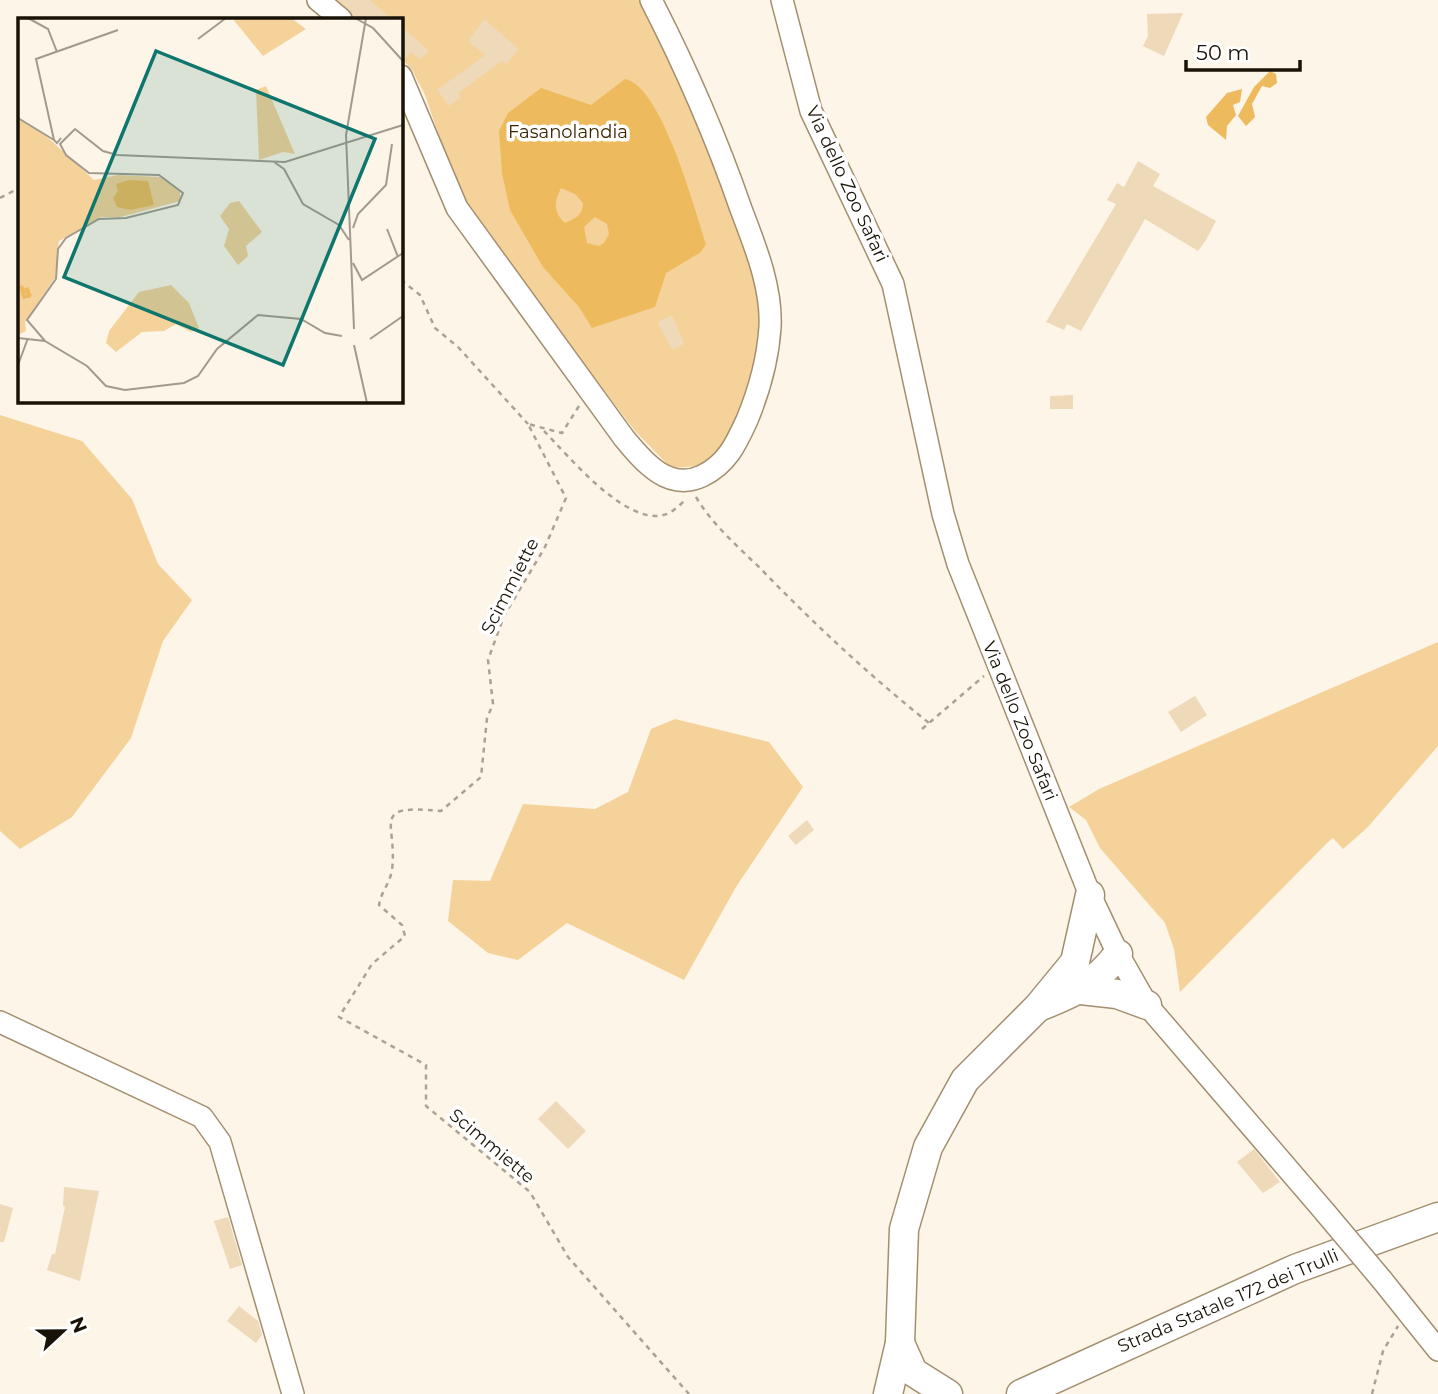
<svg xmlns="http://www.w3.org/2000/svg" width="1438" height="1394" font-family="Montserrat,sans-serif">
<style>
.green{fill:#f5d299}
.water{fill:#edba5e;fill-rule:evenodd}
.building{fill:#eed9b8}
.lines{fill:none;stroke-linecap:round;stroke-linejoin:round}
.minor-casing{stroke:#a38f70;stroke-width:24}
.major-casing{stroke:#a38f70;stroke-width:31}
.path{stroke:#aaa296;stroke-width:2.5;stroke-dasharray:5 5;stroke-linecap:butt}
.minor{stroke:#fff;stroke-width:21}
.major{stroke:#fff;stroke-width:28}
.minor-bridge-casing{stroke:#a38f70;stroke-width:24;stroke-linecap:butt}
.minor-bridge{stroke:#fff;stroke-width:21}
.labels{text-anchor:middle;stroke-width:7;stroke-linejoin:round;paint-order:stroke}
.park-label{font-size:18px;fill:#3a2600;stroke:#fff}
.street-label{font-size:18px;fill:#191206;stroke:#fff}
.inset-river{fill:none;stroke:#edba5e;stroke-width:3.5}
.inset-road{fill:none;stroke:#a29a8e;stroke-width:2}
.view{fill:#0f766e;fill-opacity:0.15;stroke:#0f766e;stroke-width:3.5}
.inset-edge{fill:none;stroke:#191206;stroke-width:3.5}
</style>
<rect width="100%" height="100%" fill="#fdf5e8"/>
<!-- green -->
<g class="green">
<path d="M331,0H640L679,69L743,235L760,301L755,371L729,442L700,466L671,468L635,431L462,203L425,95L411,68L401,59V19H354Z"/>
<path d="M0,415L82,441L132,499L158,564L192,600L163,641L131,738L72,817L20,849L0,831Z"/>
<path d="M1438,642V746L1367,828L1343,849L1333,838L1329,841L1180,992L1174,949L1165,923L1100,848L1086,820L1069,807L1099,789Z"/>
<path d="M675,719L769,742L803,787L736,887L684,980L567,923L518,960L488,953L448,921L453,880L490,881L523,804L595,809L628,792L651,729Z"/>
</g>
<!-- water -->
<g class="water">
<path d="M1270,71L1276,74L1277,83L1270,88L1262,86L1252,104L1255,117L1246,126L1238,116L1254,87Z"/>
<path d="M625,79C662,86 695,211 706,244L701,252L666,273L655,307L592,328L579,307L543,267L525,236L510,210L502,173L499,131L508,113L541,88L591,105ZM561,188L575,194L583,203C583,215 576,218 565,223C553,212 554,202 561,188ZM595,217L607,224L609,234L604,243L599,246L587,243L584,227Z"/>
<path d="M1242,89L1240,102L1233,105L1236,115L1227,126L1226,140L1208,125L1206,117L1227,93Z"/>
</g>
<!-- building -->
<g class="building">
<path d="M339,0H370L392,19H355Z"/>
<path d="M1183,13L1164,56L1143,46L1148,36L1147,14Z"/>
<path d="M484,19L519,49L506,64L502,61L458,93L461,97L449,106L437,90L485,55L468,41Z"/>
<path d="M401,26L429,51L420,60L411,52L401,63Z"/>
<path d="M1138,161L1160,174L1153,186L1216,221L1206,240L1198,251L1145,219L1081,331L1067,324L1064,330L1046,322L1116,204L1107,200L1117,183L1124,187Z"/>
<path d="M672,315L684,344L672,350L657,322Z"/>
<path d="M1073,395V409H1050V396Z"/>
<path d="M1195,696L1207,715L1181,732L1168,712Z"/>
<path d="M807,820L814,830L796,845L788,836Z"/>
<path d="M556,1101L586,1131L568,1149L538,1119Z"/>
<path d="M1254,1149L1280,1182L1263,1193L1237,1162Z"/>
<path d="M64,1187L99,1191L80,1281L47,1270L52,1254H55L65,1207L63,1206Z"/>
<path d="M0,1204L13,1208L4,1242H0Z"/>
<path d="M228,1217L242,1265L230,1269L214,1221Z"/>
<path d="M239,1306L258,1321L262,1335L256,1343L227,1321Z"/>
</g>
<g class="lines">
<!-- minor casing -->
<g class="minor-casing">
<g id="minor">
<path d="M318,0L341,19"/>
<path d="M782,0L811,111L893,284L943,514L958,564L1090,895L1118,954L1147,1005L1324,1211"/>
<path d="M401,76L457,208L624,438C643,461 668,492 702,476C727,464 736,444 747,420C759,391 768,359 770,327C772,287 755,246 741,209C716,137 686,68 651,0"/>
<path d="M0,1022L202,1117L220,1142L293,1394"/>
<path d="M1382,1280L1438,1350"/>
</g>
</g>
<!-- major casing -->
<g class="major-casing">
<g id="major">
<path d="M1081,990L1117,994L1147,1005"/>
<path d="M1041,1006C1073,993 1097,983 1118,954"/>
<path d="M900,1343L913,1372L948,1394"/>
<path d="M888,1394L900,1343L904,1229L928,1147L965,1080L1038,1007L1075,962L1090,895"/>
<path d="M1021,1394L1295,1269L1438,1217"/>
</g>
</g>
<!-- path -->
<g class="path">
<path d="M0,198L19,188"/>
<path d="M401,280L420,295L435,328L458,347L528,424"/>
<path d="M579,406L562,433L528,424L566,498L545,547L504,616L488,660L493,704L487,718L481,777L441,811C368,804 398,822 392,870C390,883 381,892 379,905L402,925L405,936L372,964L339,1017L426,1065V1106L530,1192L568,1257L689,1394"/>
<path d="M544,431C568,455 630,532 669,513C675,510 681,504 686,499"/>
<path d="M696,497C712,524 737,546 760,568C813,623 869,675 929,723"/>
<path d="M922,729L984,676"/>
<path d="M1372,1394L1383,1351L1398,1326"/>
</g>
<!-- minor -->
<use href="#minor" class="minor"/>
<!-- major -->
<use href="#major" class="major"/>
<!-- minor-bridge casing -->
<g class="minor-bridge-casing">
<path id="minor-bridge" d="M1324,1211L1382,1280"/>
</g>
<!-- minor-bridge -->
<use href="#minor-bridge" class="minor-bridge"/>
</g>
<g class="labels">
<!-- park labels -->
<g class="park-label">
<text x="568" y="138">Fasanolandia</text>
</g>
<!-- street labels -->
<g class="street-label">
<text transform="translate(847 184) rotate(65)" y="6">Via dello Zoo Safari</text>
<text transform="translate(510 586) rotate(-63)" y="6">Scimmiette</text>
<text transform="translate(1020 721) rotate(68)" y="6">Via dello Zoo Safari</text>
<text transform="translate(492 1146) rotate(40)" y="6">Scimmiette</text>
<text transform="translate(1228 1301) rotate(-23)" y="6">Strada Statale 172 dei Trulli</text>
</g>
</g>
<!-- overview -->
<g transform="translate(18 18)">
<rect width="385" height="385" fill="#fdf5e8"/>
<path d="M214,0H273L288,11L245,38ZM248,68L277,136L265,134L241,142L238,72ZM0,101L25,115L76,162L100,157L142,159L162,172V183L103,199H83L41,223L37,260L7,304L8,313L0,317ZM221,183L244,214L228,228L230,238L220,247L206,228L211,211L202,198L212,185ZM153,267L171,285L181,310L173,314L158,306L146,313L124,314L98,334L88,325L91,313L121,274Z" fill="#f5d299"/>
<path d="M110,162L130,163L136,187L112,192L99,189L95,180L100,173L98,166Z" fill="#edba5e"/>
<path class="inset-river" d="M8,270L10,272L11,278L6,279L3,268L5,271L7,273L13,278"/>
<path class="inset-road" d="M10,0L30,11L39,34M337,0L355,10L385,43M180,21L208,0M0,100L36,122M43,120L39,125L36,122L18,41L100,12M256,144L266,151L285,186L321,207L331,222M335,210L340,196L368,167L374,126M369,211L380,239M335,245L344,262L385,235M336,311L328,117L348,0M324,318L307,315L283,301L240,297L199,331L180,358L166,365L107,372L88,368L69,348L27,323L9,302L38,261L40,231L48,220L81,201L108,200L160,187L165,175L141,157L71,155L48,137L42,126L57,111L85,133L99,137L267,144L385,107M0,320L27,323M352,321L385,298M336,327L349,385M0,347L10,320"/>
<path class="view" d="M138,33L357,121L265,347L46,259Z"/>
<rect width="385" height="385" class="inset-edge"/>
</g>
<!-- north arrow -->
<g transform="translate(63 1331) rotate(68)" stroke="#ffffff" stroke-width="5" paint-order="stroke">
<path d="M0-5L12 26L0 18L-12 26Z" fill="#191206"/>
<text y="-10" font-size="19" font-weight="bold" text-anchor="middle" fill="#191206">N</text>
</g>
<!-- scale -->
<path d="M1186 60v10h114v-10" fill="none" stroke="#191206" stroke-width="3.5"/>
<text x="1196" y="60" font-size="21" fill="#191206" stroke="#ffffff" stroke-width="5" paint-order="stroke">50 m</text>
</svg>
